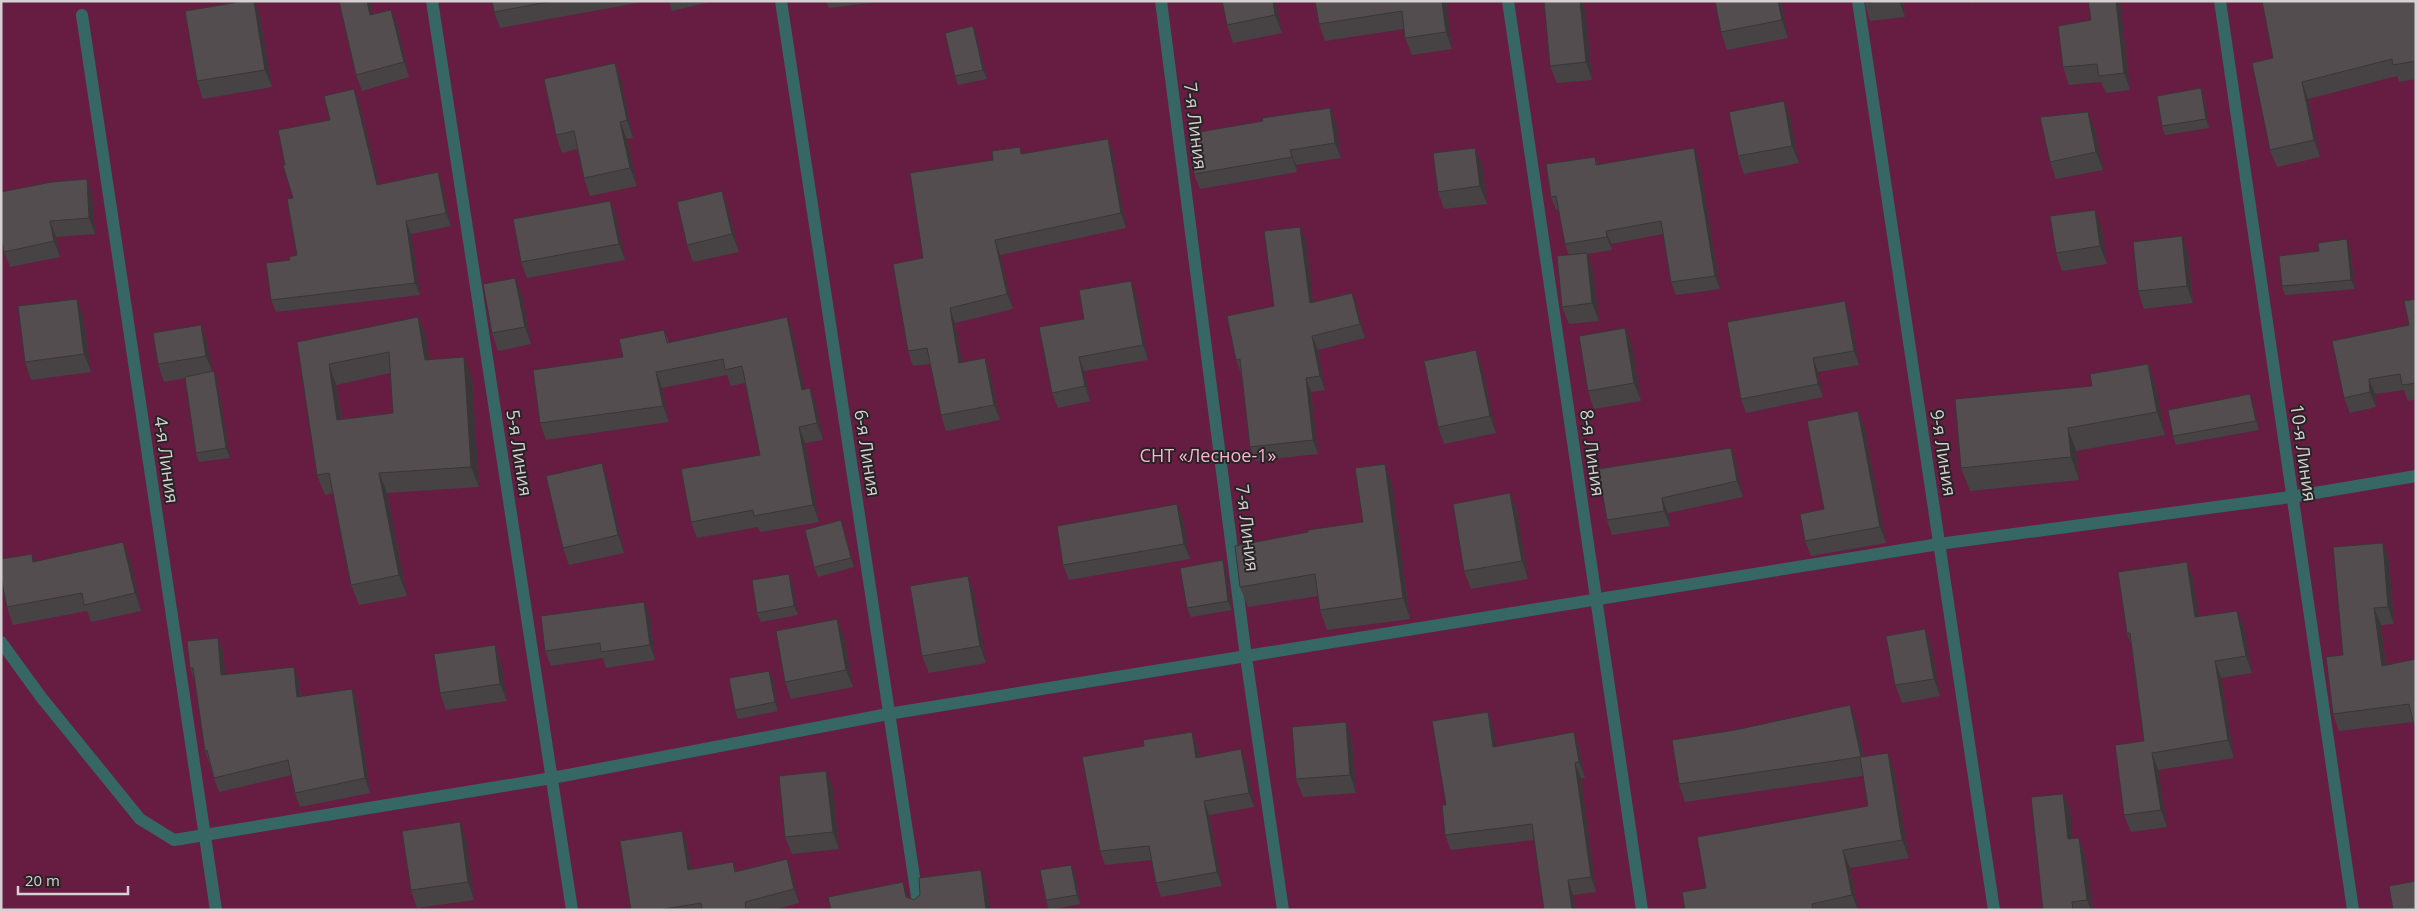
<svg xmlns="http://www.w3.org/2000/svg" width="2417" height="911" font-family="'Open Sans',sans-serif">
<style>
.green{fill:#671d41}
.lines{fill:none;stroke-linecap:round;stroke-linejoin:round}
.minor{stroke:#366765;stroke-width:12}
.wall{fill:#474244;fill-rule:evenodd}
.shaded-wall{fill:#3a3637}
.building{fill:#534d4f;stroke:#3a3637;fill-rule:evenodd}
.labels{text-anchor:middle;stroke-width:4;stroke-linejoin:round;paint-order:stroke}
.street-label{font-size:18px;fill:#d5d1d3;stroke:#282325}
.park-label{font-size:18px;fill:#fab4cf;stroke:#282325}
</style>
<rect width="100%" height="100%" fill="#282325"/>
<!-- green -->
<rect class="green" x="1" y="1" width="2415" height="909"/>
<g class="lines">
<!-- minor -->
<g class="minor">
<path d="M432,1L572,910"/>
<path d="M781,1L919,910"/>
<path d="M1161,1L1246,657L1283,910"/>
<path d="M1508,1L1642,910"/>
<path d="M1858,1L1994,910"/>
<path d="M2220,1L2353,910"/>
<path d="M82,15L216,910"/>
<path d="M1,642L41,697L140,819L174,840L552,778L888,714L1939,544L2291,497L2416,476"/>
</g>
</g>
<!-- wall -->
<g class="wall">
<path d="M254,1L260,17L272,87L203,99L197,81Z"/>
<path d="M339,1H370L372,15L391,10L397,25L409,77L362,91L356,75Z"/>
<path d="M492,1H648L500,28L494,12Z"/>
<path d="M669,1H714L672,11Z"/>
<path d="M826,1H877V2L829,8Z"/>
<path d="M1222,1H1275L1282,33L1233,43L1227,25Z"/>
<path d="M1446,1L1452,49L1412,55L1405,38L1404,29L1325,41L1319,24Z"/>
<path d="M1781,1L1788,38L1727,50L1721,32Z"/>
<path d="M1864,1H1903L1905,17L1870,21Z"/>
<path d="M1969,1H1982L1970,3Z"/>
<path d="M2416,1V79L2399,82L2397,76L2308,99L2320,157L2277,167L2270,150L2273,58Z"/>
<path d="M2120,3L2130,90L2106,93L2101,82L2069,85L2063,67L2091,20Z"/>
<path d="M1585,10L1592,80L1557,83L1550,66Z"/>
<path d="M973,26L976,35L987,79L958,85L955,76Z"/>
<path d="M615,63L621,81L633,138L627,139L637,186L590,196L584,178L577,149L562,153L556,135Z"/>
<path d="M2201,88L2204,98L2209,128L2165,135L2162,126Z"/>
<path d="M354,89L359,102L379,185L442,184L451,226L411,234L420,295L276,312L271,300L290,260L297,255L293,198L285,165L330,120Z"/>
<path d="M1784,101L1790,118L1799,163L1744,174L1738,156Z"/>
<path d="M1263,121L1336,123L1341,158L1296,165L1297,172L1200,189L1194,174Z"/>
<path d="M2095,130L2103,170L2056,179L2050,162Z"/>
<path d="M1108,139L1113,154L1126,228L1000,255L1013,309L955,323L962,362L985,358L990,373L1000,420L946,431L941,415L930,364L913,366L908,351L923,258L993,160L1022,154Z"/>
<path d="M1595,157L1598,165L1699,161L1720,289L1676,295L1671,282L1663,234L1611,244L1612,250L1587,254L1593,271L1599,321L1569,324L1562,307L1569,255L1565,244L1559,209L1556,210L1551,197Z"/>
<path d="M1482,165L1487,204L1444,209L1438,192Z"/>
<path d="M722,191L728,209L739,252L693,262L687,245Z"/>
<path d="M92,195L95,234L56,237L60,257L10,267L4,252Z"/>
<path d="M610,201L616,217L625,260L527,278L521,262Z"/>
<path d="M2101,227L2107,264L2062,271L2056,253Z"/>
<path d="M1306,241L1313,302L1352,293L1357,307L1365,338L1318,350L1325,390L1311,392L1318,454L1255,461L1250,447L1241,373L1236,360L1274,306Z"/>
<path d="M2350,248L2355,289L2285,295L2282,286Z"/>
<path d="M2188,254L2193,303L2144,309L2138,291Z"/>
<path d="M522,296L531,344L498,351L492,333Z"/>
<path d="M1136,296L1148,360L1084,371L1090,401L1058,408L1052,393L1084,319Z"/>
<path d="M2416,299V399L2408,401L2404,390L2375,394L2376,407L2350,413L2344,398L2409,325Z"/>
<path d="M1850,315L1859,365L1818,372L1823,397L1746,413L1741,399Z"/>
<path d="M83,316L91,372L31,380L25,362Z"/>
<path d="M418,317L426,337L429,360L472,378L479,487L387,493L407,596L359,605L351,585L333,493L325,495L317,475L297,342ZM390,373L393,413L342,419L336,385Z"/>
<path d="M201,325L207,343L212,371H214L217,380L230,458L199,462L196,453L185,378L164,382L158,364Z"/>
<path d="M1625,328L1632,346L1641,401L1594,409L1588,391Z"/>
<path d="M664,330L669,342L793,334L804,389L816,405L823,440L805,443L819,522L760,532L758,527L697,538L691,522L760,455L745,383L731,386L727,375L662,388L669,422L546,440L540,423L623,357Z"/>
<path d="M1476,350L1482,368L1496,433L1444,444L1438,427Z"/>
<path d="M2148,364L2156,387L2165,435L2076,451L2079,480L1970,491L1961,468L2092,386Z"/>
<path d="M2253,403L2259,430L2176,445L2173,436Z"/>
<path d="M1858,411L1864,426L1886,543L1811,556L1805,541L1824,509Z"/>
<path d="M1731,448L1736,463L1743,497L1668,513L1670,526L1612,535L1607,520Z"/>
<path d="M608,481L624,553L569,565L563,548Z"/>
<path d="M1392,485L1410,619L1327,630L1320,610L1318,596L1248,607L1240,587L1363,522Z"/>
<path d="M1510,493L1517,511L1528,579L1471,589L1464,571Z"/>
<path d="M1183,519L1190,559L1069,580L1063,565Z"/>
<path d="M841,520L844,530L854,567L818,577L814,567Z"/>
<path d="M2383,543L2389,560L2394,624L2381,625L2386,666L2416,659V731L2413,722L2339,731L2333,714L2343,655Z"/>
<path d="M130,560L141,611L91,622L87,611L13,625L7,607L35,562Z"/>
<path d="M2187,562L2193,579L2198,617L2237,611L2244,628L2252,673L2221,678L2234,758L2158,770L2167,827L2131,832L2124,815L2144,741L2131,644L2127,633Z"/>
<path d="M1226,570L1232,610L1191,617L1187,608Z"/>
<path d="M789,574L792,583L798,615L761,622L757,613Z"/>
<path d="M968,576L974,594L986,663L929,673L922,656Z"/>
<path d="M650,617L655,660L606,668L603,658L551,666L545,651Z"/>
<path d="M837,619L844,637L853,687L791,699L785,682Z"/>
<path d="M1925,629L1931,646L1940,696L1902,703L1895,685Z"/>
<path d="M218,638L223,652L225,675L299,681L301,697L352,689L357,703L370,793L300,807L295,793L292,775L219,792L214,778L210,765L205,751L195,682L190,668Z"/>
<path d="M495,645L501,663L507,701L446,710L440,693Z"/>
<path d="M769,671L773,680L778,711L738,719L735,710Z"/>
<path d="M1488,712L1493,728L1496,747L1579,748L1585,778H1581L1596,892L1573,895L1576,910H1544L1534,840L1451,850L1445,835L1446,805Z"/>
<path d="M1857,723L1864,757L1888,753L1894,771L1909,858L1850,868L1858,910H1685L1706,888L1868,806L1863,776L1685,802L1679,784Z"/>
<path d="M1352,740L1356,793L1303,797L1296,779Z"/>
<path d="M1197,746L1199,757L1246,763L1254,807L1209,815L1222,886L1161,897L1156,883L1152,860L1105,865L1100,851Z"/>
<path d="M833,788L839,849L792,854L785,837Z"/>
<path d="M2070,810L2072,839L2079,838L2085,855L2093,910H2043Z"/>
<path d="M466,840L474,900L417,908L411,890Z"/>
<path d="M687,845L691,869L733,862L736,871L787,859L792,873L799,903L773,910H631Z"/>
<path d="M1075,874L1080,904L1049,910L1046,900Z"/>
</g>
<!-- shaded-wall -->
<g class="shaded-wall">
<path d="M254,1L260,17L272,87L265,70Z"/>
<path d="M367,1H370L375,31L370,15Z"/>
<path d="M1273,1H1275L1282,33L1275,15Z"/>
<path d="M1442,1H1446L1452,49L1446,32Z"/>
<path d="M1580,1H1582L1585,10L1592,80L1586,62Z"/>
<path d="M1778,1H1781L1788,38L1782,20Z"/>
<path d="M1899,1H1903L1905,17Z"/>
<path d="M2116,1H2120V3L2130,90L2124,73Z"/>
<path d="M391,10L397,25L409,77L404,62Z"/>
<path d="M973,26L976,35L987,79L983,70Z"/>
<path d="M615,63L621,81L633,138L627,120Z"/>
<path d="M2302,82L2308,99L2320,157L2314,140Z"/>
<path d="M2201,88L2204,98L2209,128L2206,119Z"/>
<path d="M354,89L359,102L382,198L377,185Z"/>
<path d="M1784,101L1790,118L1799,163L1792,146Z"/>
<path d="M1330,108L1336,123L1341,158L1335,143Z"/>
<path d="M2088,112L2095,130L2103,170L2096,152Z"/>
<path d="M620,122L627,139L637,186L630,168Z"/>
<path d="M1108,139L1113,154L1126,228L1121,213Z"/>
<path d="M1475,148L1482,165L1487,204L1480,186Z"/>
<path d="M1694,148L1699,161L1720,289L1715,276Z"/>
<path d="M1290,150L1296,165L1297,172L1292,157Z"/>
<path d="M438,172L442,184L451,226L446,213Z"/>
<path d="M87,179L92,195L95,234L89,218Z"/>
<path d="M722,191L728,209L739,252L732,234Z"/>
<path d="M610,201L616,217L625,260L619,244Z"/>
<path d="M2095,210L2101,227L2107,264L2100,246Z"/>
<path d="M50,221L56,237L60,257L54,241Z"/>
<path d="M406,221L411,234L420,295L415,283Z"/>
<path d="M1300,227L1306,241L1315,317L1310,303Z"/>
<path d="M1606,231L1611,244L1612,250L1607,237Z"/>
<path d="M2182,236L2188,254L2193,303L2187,286Z"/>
<path d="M2347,239L2350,248L2355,289L2351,280Z"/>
<path d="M995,240L1000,255L1013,309L1007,294Z"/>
<path d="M1587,253L1593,271L1599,321L1592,303Z"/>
<path d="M515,278L522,296L531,344L525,327Z"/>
<path d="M1131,281L1136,296L1148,360L1143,345Z"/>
<path d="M1352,293L1357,307L1365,338L1360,324Z"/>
<path d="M77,299L83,316L91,372L84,354Z"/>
<path d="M1845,301L1850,315L1859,365L1854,351Z"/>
<path d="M950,308L955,323L965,378L959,363Z"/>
<path d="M418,317L426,337L432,380L425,360Z"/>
<path d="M787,317L793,334L808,406L802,390Z"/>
<path d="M201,325L207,343L213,373L206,356Z"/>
<path d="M1625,328L1632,346L1641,401L1634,383Z"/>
<path d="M1312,336L1318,350L1325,390L1320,376Z"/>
<path d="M1476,350L1482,368L1496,433L1490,416Z"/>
<path d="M464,357L472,378L479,487L471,467Z"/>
<path d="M1079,357L1084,371L1090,401L1085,386Z"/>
<path d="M985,358L990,373L1000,420L994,405Z"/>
<path d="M1813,358L1818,372L1823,397L1818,384Z"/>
<path d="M329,364L336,385L345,440L337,420Z"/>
<path d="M2148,364L2156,387L2165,435L2157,412Z"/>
<path d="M214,371L217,380L230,458L226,448Z"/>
<path d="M656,372L662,388L669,422L663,406Z"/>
<path d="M1306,378L1311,392L1318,454L1313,440Z"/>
<path d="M2369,379L2375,394L2376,407L2370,392Z"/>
<path d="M810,388L816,405L823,440L817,423Z"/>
<path d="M2250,394L2253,403L2259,430L2256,421Z"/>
<path d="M1858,411L1864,426L1886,543L1880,527Z"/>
<path d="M799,427L805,443L819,522L813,505Z"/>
<path d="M2068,428L2076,451L2079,480L2071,457Z"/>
<path d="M1731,448L1736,463L1743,497L1737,481Z"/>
<path d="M602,463L608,481L624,553L618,535Z"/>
<path d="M1385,464L1392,485L1410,619L1403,598Z"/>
<path d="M379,473L387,493L407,596L399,575Z"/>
<path d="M1510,493L1517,511L1528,579L1522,561Z"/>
<path d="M1662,498L1668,513L1670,526L1664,511Z"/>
<path d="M1177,504L1183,519L1190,559L1184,544Z"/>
<path d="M841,520L844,530L854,567L851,558Z"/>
<path d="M123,542L130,560L141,611L135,593Z"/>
<path d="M2383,543L2389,560L2394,624L2388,607Z"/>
<path d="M1223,560L1226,570L1232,610L1228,601Z"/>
<path d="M2187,562L2193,579L2201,634L2195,617Z"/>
<path d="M789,574L792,583L798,615L794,606Z"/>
<path d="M968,576L974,594L986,663L980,646Z"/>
<path d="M644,602L650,617L655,660L650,645Z"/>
<path d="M2374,608L2381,625L2388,684L2382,666Z"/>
<path d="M2237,611L2244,628L2252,673L2246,656Z"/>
<path d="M837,619L844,637L853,687L846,670Z"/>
<path d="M1925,629L1931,646L1940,696L1934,679Z"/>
<path d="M218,638L223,652L227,690L221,675Z"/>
<path d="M495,645L501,663L507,701L500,684Z"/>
<path d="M2215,661L2221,678L2234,758L2228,740Z"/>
<path d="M294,667L299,681L302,712L297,697Z"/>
<path d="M769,671L773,680L778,711L775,702Z"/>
<path d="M352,689L357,703L370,793L365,778Z"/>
<path d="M1850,705L1857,723L1867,775L1861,757Z"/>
<path d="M1488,712L1493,728L1499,763L1493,747Z"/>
<path d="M1346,722L1352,740L1356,793L1350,775Z"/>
<path d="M1192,732L1197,746L1201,771L1196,758Z"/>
<path d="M1574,732L1579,748L1585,778L1579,762Z"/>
<path d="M1241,749L1246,763L1254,807L1249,793Z"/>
<path d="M1888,753L1894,771L1909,858L1902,840Z"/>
<path d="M2152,753L2158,770L2167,827L2161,810Z"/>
<path d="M1575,763L1581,778L1596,892L1591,877Z"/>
<path d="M826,771L833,788L839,849L833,832Z"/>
<path d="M2063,794L2070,810L2074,856L2068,839Z"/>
<path d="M1204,801L1209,815L1222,886L1217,872Z"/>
<path d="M460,822L466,840L474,900L468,882Z"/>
<path d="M682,831L687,845L693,884L688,870Z"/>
<path d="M2079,838L2085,855L2093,910H2091L2087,900Z"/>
<path d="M1843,850L1850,868L1858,910L1852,895Z"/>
<path d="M787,859L792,873L799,903L794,889Z"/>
<path d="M1071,865L1075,874L1080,904L1077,895Z"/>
<path d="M981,870L987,888L990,910H986Z"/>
<path d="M1568,880L1573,895L1576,910H1572Z"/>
<path d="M903,882L909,899L906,897Z"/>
</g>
<!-- building -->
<g class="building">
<path d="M245,1H254L265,70L197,81L185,11Z"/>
<path d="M339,1H367L370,15L391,10L404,62L356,75Z"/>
<path d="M492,1H553L494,12Z"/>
<path d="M1222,1H1273L1275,15L1227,25Z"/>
<path d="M1315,1H1442L1446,32L1405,38L1402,11L1319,24Z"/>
<path d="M1544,1H1580L1586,62L1550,66Z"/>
<path d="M1715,1H1778L1782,20L1721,32Z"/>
<path d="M1864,1H1881L1864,3Z"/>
<path d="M2088,1H2116L2124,73L2099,76L2097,64L2063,67L2058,26L2091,20Z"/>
<path d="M2262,1H2416V61L2393,65L2392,59L2302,82L2314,140L2270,150L2252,63L2273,58Z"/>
<path d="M973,26L983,70L955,76L945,33Z"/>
<path d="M615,63L627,120L620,122L630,168L584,178L574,131L556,135L544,79Z"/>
<path d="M2201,88L2206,119L2162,126L2157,96Z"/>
<path d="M354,89L377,185L438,172L446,213L406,221L415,283L271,300L266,263L290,260L289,257L297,255L287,199L293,198L283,165H285L278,130L330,120L324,96Z"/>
<path d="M1784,101L1792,146L1738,156L1729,112Z"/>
<path d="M1330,108L1335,143L1290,150L1292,157L1194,174L1188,134L1263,121L1262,118Z"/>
<path d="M2088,112L2096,152L2050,162L2040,117Z"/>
<path d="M1108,139L1121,213L995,240L1007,294L950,308L959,363L985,358L994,405L941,415L927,348L908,351L893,264L923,258L910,173L993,160L992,151L1020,147L1021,154Z"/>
<path d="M1475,148L1480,186L1438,192L1433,153Z"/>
<path d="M1694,148L1715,276L1671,282L1661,221L1606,231L1607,237L1565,244L1556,196L1551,197L1546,164L1595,157L1596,165Z"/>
<path d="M87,179L89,218L50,221L54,241L4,252L1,236V192L52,182Z"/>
<path d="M722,191L732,234L687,245L677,202Z"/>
<path d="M610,201L619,244L521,262L513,219Z"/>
<path d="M2095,210L2100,246L2056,253L2050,216Z"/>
<path d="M1300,227L1310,303L1352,293L1360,324L1312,336L1320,376L1306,378L1313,440L1250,447L1240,359L1236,360L1227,316L1274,306L1264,231Z"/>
<path d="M2182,236L2187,286L2138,291L2133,242Z"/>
<path d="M2347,239L2351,280L2282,286L2279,256L2319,251L2318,243Z"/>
<path d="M1587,253L1592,303L1562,307L1557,256Z"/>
<path d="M515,278L525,327L492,333L483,284Z"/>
<path d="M1131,281L1143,345L1079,357L1085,386L1052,393L1039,327L1084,319L1079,290Z"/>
<path d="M77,299L84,354L25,362L18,306Z"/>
<path d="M2416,299V383L2402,385L2400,374L2369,379L2370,392L2344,398L2332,341L2409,325L2404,301Z"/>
<path d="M1845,301L1854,351L1813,358L1818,384L1741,399L1727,322Z"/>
<path d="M418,317L425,360L464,357L471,467L379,473L399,575L351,585L329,473L317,475L297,342ZM389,352L393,413L337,420L329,364Z"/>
<path d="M787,317L802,390L810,388L817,423L799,427L813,505L754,516L753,510L691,522L681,469L760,455L742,366L725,370L723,359L656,372L663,406L540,423L533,370L623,357L619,339L664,330L667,343Z"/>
<path d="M201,325L206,356L158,364L153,333Z"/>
<path d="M1625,328L1634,383L1588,391L1579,336Z"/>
<path d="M1476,350L1490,416L1438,427L1424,361Z"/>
<path d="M2148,364L2157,412L2068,428L2071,457L1961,468L1955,399L2092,386L2090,374Z"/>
<path d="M214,371L226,448L196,453L185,377Z"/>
<path d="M2250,394L2256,421L2173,436L2168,410Z"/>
<path d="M1858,411L1880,527L1805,541L1800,514L1824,509L1807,421Z"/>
<path d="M1731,448L1737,481L1662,498L1664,511L1607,520L1598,469Z"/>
<path d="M602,463L618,535L563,548L546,476Z"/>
<path d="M1385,464L1403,598L1320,610L1315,574L1240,587L1235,546L1308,532V530L1363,522L1355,468Z"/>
<path d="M1510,493L1522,561L1464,571L1453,504Z"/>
<path d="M1177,504L1184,544L1063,565L1057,526Z"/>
<path d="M841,520L851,558L814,567L805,530Z"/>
<path d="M123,542L135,593L84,605L82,593L7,607L1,578V559L32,554L33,562Z"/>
<path d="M2383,543L2388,607L2374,608L2382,666L2416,659V725H2414L2409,704L2333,714L2326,657L2343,655L2333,547Z"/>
<path d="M1223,560L1228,601L1187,608L1180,568Z"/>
<path d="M2187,562L2195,617L2237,611L2246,656L2215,661L2228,740L2152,753L2161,810L2124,815L2115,745L2144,741L2130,633H2127L2118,572Z"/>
<path d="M789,574L794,606L757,613L752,580Z"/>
<path d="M968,576L980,646L922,656L910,586Z"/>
<path d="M644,602L650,645L601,652L600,643L545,651L541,616Z"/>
<path d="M837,619L846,670L785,682L776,631Z"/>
<path d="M1925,629L1934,679L1895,685L1886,636Z"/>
<path d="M218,638L221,675L294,667L297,697L352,689L365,778L295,793L288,760L214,778L207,750L205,751L193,668H190L187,641Z"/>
<path d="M495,645L500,684L440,693L434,654Z"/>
<path d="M769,671L775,702L735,710L729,678Z"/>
<path d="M1850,705L1861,757L1888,753L1902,840L1843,850L1852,895L1812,904L1813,910H1685L1682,892L1706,888L1697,837L1868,806L1860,757L1679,784L1672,740L1735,730Z"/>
<path d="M1488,712L1493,747L1574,732L1579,762L1575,763L1591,877L1568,880L1572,910H1544L1532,824L1445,835L1442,805H1446L1432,721Z"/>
<path d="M1346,722L1350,775L1296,779L1292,727Z"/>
<path d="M1192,732L1196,758L1241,749L1249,793L1204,801L1217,872L1156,883L1149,846L1100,851L1082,757L1144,746L1143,740Z"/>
<path d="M826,771L833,832L785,837L779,776Z"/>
<path d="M2063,794L2068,839L2079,838L2087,900L2072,902L2073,910H2043L2031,797Z"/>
<path d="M460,822L468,882L411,890L402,831Z"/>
<path d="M682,831L688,870L733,862L735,872L787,859L794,889L745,902L746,910H702L701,903L658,910H631L620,841Z"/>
<path d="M1071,865L1077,895L1046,900L1040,870Z"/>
<path d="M981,870L986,910H831L828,897L903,882L906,897L914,900L920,895L919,878Z"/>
<path d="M2416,881V910H2393L2389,886Z"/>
</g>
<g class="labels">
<!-- street labels -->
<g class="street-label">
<text transform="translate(1195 126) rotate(83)" y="6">7-я Линия</text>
<text transform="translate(519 453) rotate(81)" y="6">5-я Линия</text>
<text transform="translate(867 453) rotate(81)" y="6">6-я Линия</text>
<text transform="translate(1592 453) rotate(82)" y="6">8-я Линия</text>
<text transform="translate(1943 453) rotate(81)" y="6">9-я Линия</text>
<text transform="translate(2303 453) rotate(82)" y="6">10-я Линия</text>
<text transform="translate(166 460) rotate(82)" y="6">4-я Линия</text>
<text transform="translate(1247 528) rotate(83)" y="6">7-я Линия</text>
</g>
<!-- park labels -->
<g class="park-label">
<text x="1208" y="462">СНТ «Лесное-1»</text>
</g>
</g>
<!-- border -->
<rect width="2417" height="911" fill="none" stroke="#d5d1d3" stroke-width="5"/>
<!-- scale -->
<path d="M18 886v8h110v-8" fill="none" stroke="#d5d1d3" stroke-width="2.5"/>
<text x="25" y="886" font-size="15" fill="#d5d1d3" stroke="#282325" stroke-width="4" paint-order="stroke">20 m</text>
</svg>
